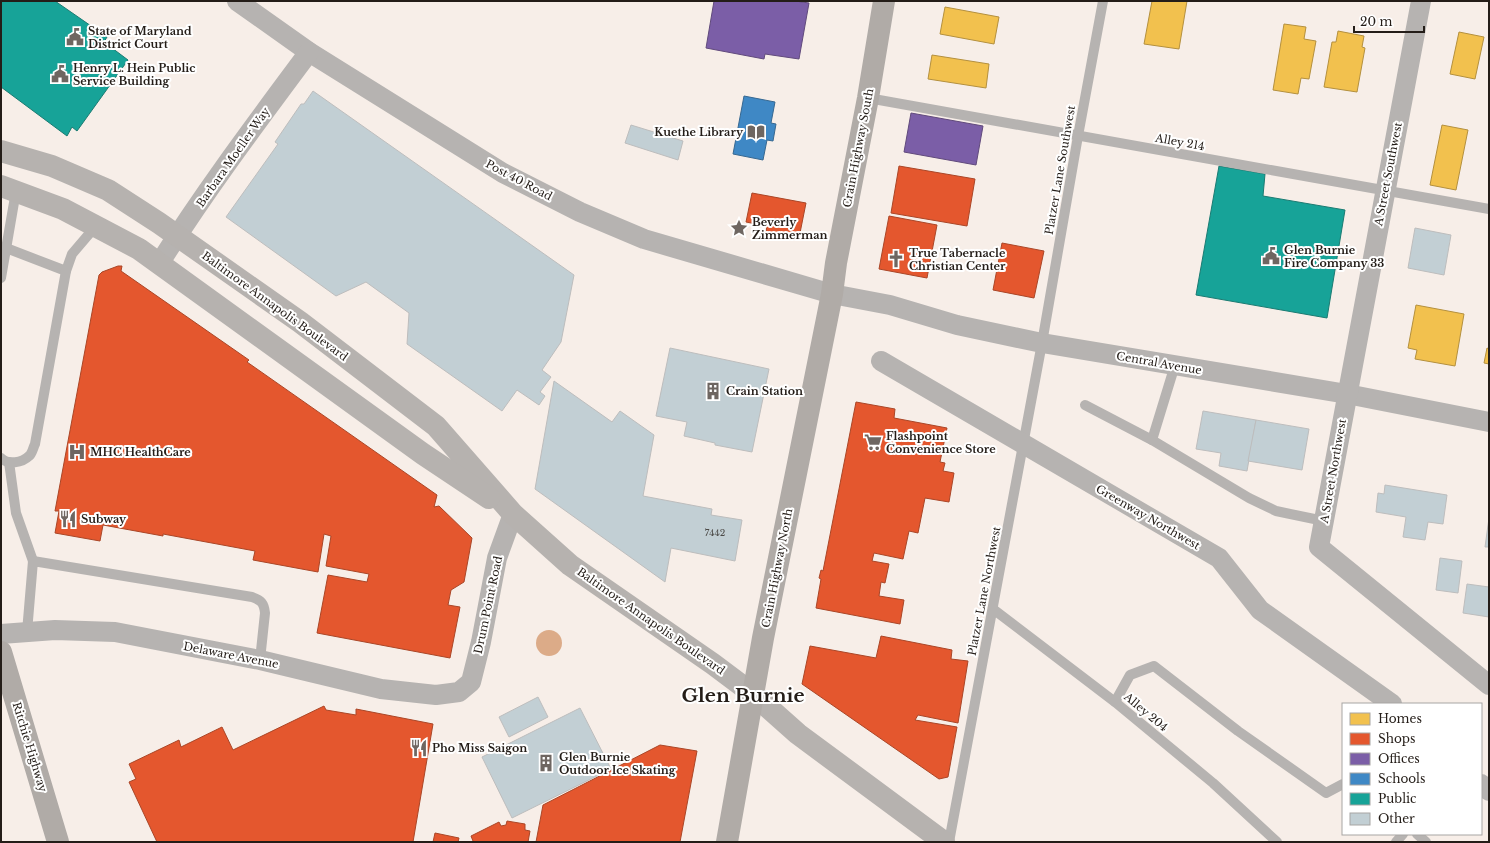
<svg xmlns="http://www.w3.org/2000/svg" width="1490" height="843" font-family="'Libre Baskerville',serif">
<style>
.water{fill:#dcab88}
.homes{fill:#f2c14e;stroke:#b4903e}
.shops{fill:#e4572e;stroke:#aa4627}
.offices{fill:#7b5ea7;stroke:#614a7c}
.schools{fill:#3f88c5;stroke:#376891}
.public{fill:#17a398;stroke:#1b7b72}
.building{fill:#c2cfd4;stroke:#bdbdbd}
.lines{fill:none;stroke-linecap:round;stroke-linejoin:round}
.lane{stroke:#b6b3b1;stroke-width:10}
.street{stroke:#b6b3b1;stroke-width:20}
.secondary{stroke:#b6b2af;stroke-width:22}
.primary{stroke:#b0aba7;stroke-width:22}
.labels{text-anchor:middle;stroke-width:4;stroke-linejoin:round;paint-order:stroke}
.number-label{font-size:9px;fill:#4c4a47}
.poi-label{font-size:11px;font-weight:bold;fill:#241d18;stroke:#fff;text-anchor:start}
.street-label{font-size:11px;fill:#241d18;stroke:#fff}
.town-label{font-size:19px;font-weight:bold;fill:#241d18;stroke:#fff}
</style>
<rect width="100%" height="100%" fill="#f7eee8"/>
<!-- water -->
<circle class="water" cx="549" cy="643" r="13"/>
<!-- homes -->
<g class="homes">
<path d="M1152,1H1187L1179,49L1144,44Z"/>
<path d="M945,7L999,17L994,44L940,34Z"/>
<path d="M1284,24L1306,27L1304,39L1316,41L1309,79L1301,78L1298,94L1273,90Z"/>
<path d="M1338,31L1364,36L1362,47L1365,48L1357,92L1324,87L1332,42H1336Z"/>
<path d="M1459,32L1484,37L1475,79L1450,74Z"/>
<path d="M932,55L989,64L986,88L928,79Z"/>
<path d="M1442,125L1468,130L1456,190L1430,185Z"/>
<path d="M1416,305L1464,314L1455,366L1415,359L1417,350L1408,348Z"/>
<path d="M1487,348L1489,349V364L1484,363Z"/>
</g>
<!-- shops -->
<g class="shops">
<path d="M899,166L975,179L967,226L891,213Z"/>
<path d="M752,193L806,203L799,238L766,232L767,226L746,222Z"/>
<path d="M889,216L937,225L927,278L879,269Z"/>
<path d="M1002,243L1044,251L1034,298L993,290Z"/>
<path d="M118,266H122L121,271L249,360L247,362L437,495L434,507L439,506L472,538L464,582L451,590L448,605L460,607L450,658L317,633L328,575L367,582L369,574L326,566L331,536L324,534L318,572L253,560L255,551L163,534V536L103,525L100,541L55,533L59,511H55L99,275L102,272Z"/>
<path d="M856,402L895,409L894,418L947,428L940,462L945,463L943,471L954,473L949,502L925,498L918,533L909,531L903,559L874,553L872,561L889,564L885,583L881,582L879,596L904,600L900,624L816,608L821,579L819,578L821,570L823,571Z"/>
<path d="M881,636L952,650L951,659L968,661L958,723L918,715L915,720L957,727L948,777L939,779L802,684L810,646L876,658Z"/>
<path d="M324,706L326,710L356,715V709L433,724L413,842H157L129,782L136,779L129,764L179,740L181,747L222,727L233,750Z"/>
<path d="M660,745L697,751L680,842H536L543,805Z"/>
<path d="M507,821L525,824V830L530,831L528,842H472L473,841L471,836L499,822L501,826L506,825Z"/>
<path d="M435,833L459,838L458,842H433Z"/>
</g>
<!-- offices -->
<g class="offices">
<path d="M714,1H795L809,3L799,59L765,54L764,59L706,48Z"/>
<path d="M911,113L983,126L976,165L904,152Z"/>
</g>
<!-- schools -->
<path class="schools" d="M744,96L775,102L771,123L776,124L773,141L767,140L763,160L733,154Z"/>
<!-- public -->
<g class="public">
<path d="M1,1H55L107,37L104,42L128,60L77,131L72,127L67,136L1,87Z"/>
<path d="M1219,166L1265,174L1263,196L1345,210L1327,318L1196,295Z"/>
</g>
<!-- building -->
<g class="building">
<path d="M313,91L574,275L561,342L542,370L551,377L540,392L545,396L539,405L517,390L502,411L407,344L409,313L366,282L336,296L226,217L278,144L275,142L301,104H304Z"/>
<path d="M631,125L683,141L678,160L625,143Z"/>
<path d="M1415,228L1451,235L1444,275L1408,268Z"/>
<path d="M670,348L769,369L752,452L715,445V443L684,436L687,422L656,416Z"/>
<path d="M554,381L612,422L620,411L654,435L643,496L712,509L711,515L742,520L735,561L671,548L665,582L535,489Z"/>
<path d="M1203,411L1256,420L1247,471L1219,466L1221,453L1196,449Z"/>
<path d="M1256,420L1309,429L1302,470L1248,461Z"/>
<path d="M1385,485L1447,495L1443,524L1428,522L1425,540L1403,537L1406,517L1376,512L1378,493L1384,494Z"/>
<path d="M1489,518V547H1485Z"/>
<path d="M1440,558L1462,561L1458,593L1436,590Z"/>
<path d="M1467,584L1489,587V617L1463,613Z"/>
<path d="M538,697L548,717L509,737L499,717Z"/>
<path d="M580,708L611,769L512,818L482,757Z"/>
</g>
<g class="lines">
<!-- lane -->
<g class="lane">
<path d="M868,98L1489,209"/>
<path d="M6,248L66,271"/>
<path d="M1,278L16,191"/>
<path d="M1085,405L1152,440L1175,365"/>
<path d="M1152,440L1249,498L1276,511L1324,521"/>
<path d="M1,458C8,465 22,463 29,456C32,454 33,448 35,444L66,271L72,254L95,227"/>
<path d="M9,462L16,513L33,561"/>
<path d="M993,609L1115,702L1213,783L1277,842"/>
<path d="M27,632L33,561L252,597C261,600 264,603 265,613L260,660"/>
<path d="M1115,702L1130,675L1154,666L1238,731L1326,793L1343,784"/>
<path d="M1417,834L1426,842"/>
<path d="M949,842L1042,343L1078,136L1103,1"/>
<path d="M1396,842L1403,834"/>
</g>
<!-- street -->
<g class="street">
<path d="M237,1L309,52L503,173L580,212L644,239L832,294L890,305L957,325L1042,343L1347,394L1489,422"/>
<path d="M1421,1L1319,547L1489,685"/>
<path d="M159,264C205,191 257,122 309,52"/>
<path d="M881,361L1219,558L1260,610L1392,704"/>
<path d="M1,634L55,630L115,632L260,660L381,689L436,695L459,692L471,682L481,642L497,558L513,514"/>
<path d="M1481,784L1489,791"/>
</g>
<!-- secondary -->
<g class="secondary">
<path d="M1,151L52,166L108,190L159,223L300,322L436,426L513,514L570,565L713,664L753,694L798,734L944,842"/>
<path d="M1,186L63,209L139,249L423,454L489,498"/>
</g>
<!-- primary -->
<g class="primary">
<path d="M1,652L58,842"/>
<path d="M727,842L763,638L832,294L836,263L868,98L884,1"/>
</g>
</g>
<!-- icons -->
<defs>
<g id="civic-bare" transform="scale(1.38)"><path d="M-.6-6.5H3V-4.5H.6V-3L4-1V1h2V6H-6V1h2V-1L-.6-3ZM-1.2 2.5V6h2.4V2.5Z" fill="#6e6661" stroke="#fff" stroke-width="2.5" paint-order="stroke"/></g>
<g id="library-bare" transform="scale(1.38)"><path d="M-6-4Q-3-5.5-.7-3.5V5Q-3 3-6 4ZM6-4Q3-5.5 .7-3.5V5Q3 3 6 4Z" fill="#6e6661" stroke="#fff" stroke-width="2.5" paint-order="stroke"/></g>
<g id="sight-bare" transform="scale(1.38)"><path d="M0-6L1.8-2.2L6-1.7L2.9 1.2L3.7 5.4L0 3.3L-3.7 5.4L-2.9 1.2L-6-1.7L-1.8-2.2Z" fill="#6e6661" stroke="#fff" stroke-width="2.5" paint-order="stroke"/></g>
<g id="church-bare" transform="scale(1.38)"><path d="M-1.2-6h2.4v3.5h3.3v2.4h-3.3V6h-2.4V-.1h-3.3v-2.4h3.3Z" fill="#6e6661" stroke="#fff" stroke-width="2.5" paint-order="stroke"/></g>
<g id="building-bare" transform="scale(1.38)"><path d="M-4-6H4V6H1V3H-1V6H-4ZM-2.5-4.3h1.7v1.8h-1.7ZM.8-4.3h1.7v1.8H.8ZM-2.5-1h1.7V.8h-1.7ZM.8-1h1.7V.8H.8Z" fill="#6e6661" stroke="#fff" stroke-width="2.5" paint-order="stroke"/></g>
<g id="supermarket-bare" transform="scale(1.38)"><path d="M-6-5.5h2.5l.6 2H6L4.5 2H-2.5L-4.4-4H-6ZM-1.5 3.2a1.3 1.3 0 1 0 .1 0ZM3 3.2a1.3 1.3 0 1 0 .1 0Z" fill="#6e6661" stroke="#fff" stroke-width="2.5" paint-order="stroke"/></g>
<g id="hospital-bare" transform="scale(1.38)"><path d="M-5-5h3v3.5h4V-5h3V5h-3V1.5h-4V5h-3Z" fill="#6e6661" stroke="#fff" stroke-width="2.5" paint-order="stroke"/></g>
<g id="restaurant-bare" transform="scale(1.38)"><path d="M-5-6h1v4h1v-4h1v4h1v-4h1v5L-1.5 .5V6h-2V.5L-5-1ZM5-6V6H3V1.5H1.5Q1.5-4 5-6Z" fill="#6e6661" stroke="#fff" stroke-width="2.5" paint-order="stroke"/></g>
</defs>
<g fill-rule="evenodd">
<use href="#civic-bare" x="75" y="37"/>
<use href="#civic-bare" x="60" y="74"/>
<use href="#library-bare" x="756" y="132"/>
<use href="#sight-bare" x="739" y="228"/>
<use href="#civic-bare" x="1271" y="256"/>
<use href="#church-bare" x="896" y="259"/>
<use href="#building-bare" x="713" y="391"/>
<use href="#supermarket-bare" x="873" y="442"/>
<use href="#hospital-bare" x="77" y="452"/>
<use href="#restaurant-bare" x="68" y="519"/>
<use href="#restaurant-bare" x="419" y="748"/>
<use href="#building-bare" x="546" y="763"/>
</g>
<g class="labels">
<!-- number labels -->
<g class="number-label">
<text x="715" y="536">7442</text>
</g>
<!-- poi labels -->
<g class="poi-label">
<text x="88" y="35">State of Maryland<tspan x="88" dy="13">District Court</tspan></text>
<text x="73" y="72">Henry L. Hein Public<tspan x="73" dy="13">Service Building</tspan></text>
<text x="743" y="136" text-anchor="end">Kuethe Library</text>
<text x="752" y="226">Beverly<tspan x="752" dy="13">Zimmerman</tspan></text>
<text x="1284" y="254">Glen Burnie<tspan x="1284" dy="13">Fire Company 33</tspan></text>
<text x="909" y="257">True Tabernacle<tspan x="909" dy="13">Christian Center</tspan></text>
<text x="726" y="395">Crain Station</text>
<text x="886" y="440">Flashpoint<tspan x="886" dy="13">Convenience Store</tspan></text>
<text x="90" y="456">MHC HealthCare</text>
<text x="81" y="523">Subway</text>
<text x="432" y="752">Pho Miss Saigon</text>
<text x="559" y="761">Glen Burnie<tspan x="559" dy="13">Outdoor Ice Skating</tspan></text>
</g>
<!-- street labels -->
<g class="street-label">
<text transform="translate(1180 142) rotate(10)" y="4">Alley 214</text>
<text transform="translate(858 148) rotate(-79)" y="4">Crain Highway South</text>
<text transform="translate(233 157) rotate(-55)" y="4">Barbara Moeller Way</text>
<text transform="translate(1060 170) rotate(-80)" y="4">Platzer Lane Southwest</text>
<text transform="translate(1388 174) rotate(-79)" y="4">A Street Southwest</text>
<text transform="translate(519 180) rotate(28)" y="4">Post 40 Road</text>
<text transform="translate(275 306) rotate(36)" y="4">Baltimore Annapolis Boulevard</text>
<text transform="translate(1159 363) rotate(10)" y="4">Central Avenue</text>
<text transform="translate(1333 471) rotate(-80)" y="4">A Street Northwest</text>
<text transform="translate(1148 517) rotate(30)" y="4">Greenway Northwest</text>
<text transform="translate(777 568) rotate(-79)" y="4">Crain Highway North</text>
<text transform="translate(984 591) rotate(-79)" y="4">Platzer Lane Northwest</text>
<text transform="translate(488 605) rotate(-78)" y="4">Drum Point Road</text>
<text transform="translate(651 621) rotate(35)" y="4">Baltimore Annapolis Boulevard</text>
<text transform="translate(231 655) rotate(11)" y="4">Delaware Avenue</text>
<text transform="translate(1146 712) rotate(40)" y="4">Alley 204</text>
<text transform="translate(30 747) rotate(73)" y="4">Ritchie Highway</text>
</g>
<!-- town labels -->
<g class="town-label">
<text x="743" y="702">Glen Burnie</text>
</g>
</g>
<!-- border -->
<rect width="1490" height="843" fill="none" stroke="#241d18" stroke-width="4"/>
<!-- legend -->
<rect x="1342" y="703" width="140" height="132" fill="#ffffff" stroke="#a7a5a3"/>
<rect x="1350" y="713" width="20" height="12" fill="#f2c14e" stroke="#a7a5a3"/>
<text x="1378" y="723" font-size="12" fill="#241d18">Homes</text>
<rect x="1350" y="733" width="20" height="12" fill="#e4572e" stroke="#a7a5a3"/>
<text x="1378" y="743" font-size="12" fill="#241d18">Shops</text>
<rect x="1350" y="753" width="20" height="12" fill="#7b5ea7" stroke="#a7a5a3"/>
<text x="1378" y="763" font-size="12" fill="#241d18">Offices</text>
<rect x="1350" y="773" width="20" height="12" fill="#3f88c5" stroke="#a7a5a3"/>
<text x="1378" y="783" font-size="12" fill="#241d18">Schools</text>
<rect x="1350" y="793" width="20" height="12" fill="#17a398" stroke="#a7a5a3"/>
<text x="1378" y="803" font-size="12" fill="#241d18">Public</text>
<rect x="1350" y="813" width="20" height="12" fill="#c2cfd4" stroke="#a7a5a3"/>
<text x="1378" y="823" font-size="12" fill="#241d18">Other</text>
<!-- scale -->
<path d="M1354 26v6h70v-6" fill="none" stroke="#241d18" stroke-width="2"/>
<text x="1360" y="26" font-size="12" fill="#241d18" stroke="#ffffff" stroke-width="3" paint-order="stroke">20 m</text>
</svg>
